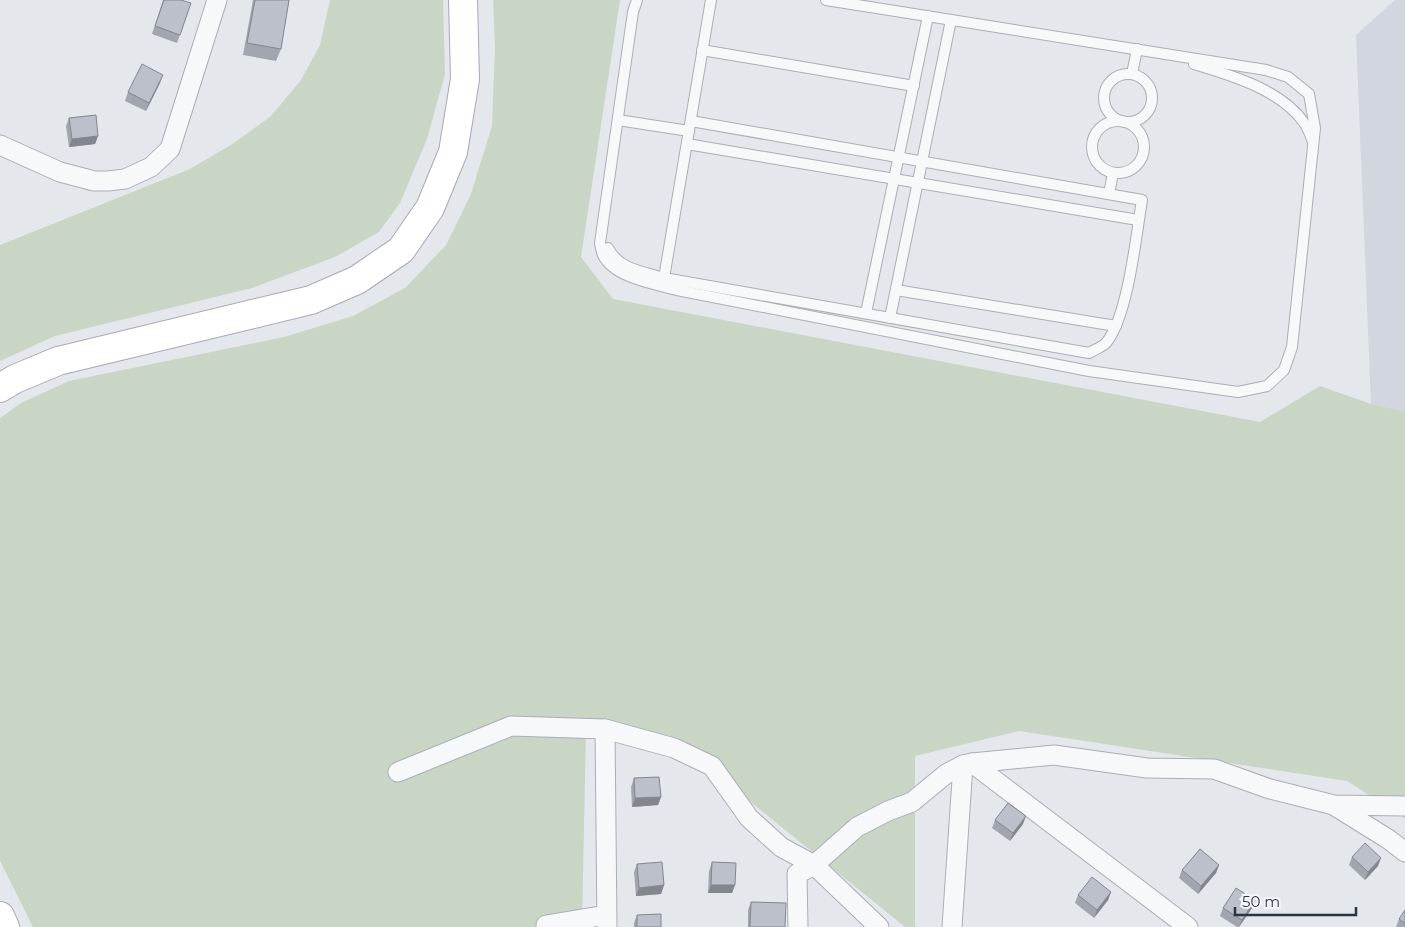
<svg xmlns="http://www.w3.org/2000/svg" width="1405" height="927" font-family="Montserrat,sans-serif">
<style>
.built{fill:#d2d6de}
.green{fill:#c9d6c5}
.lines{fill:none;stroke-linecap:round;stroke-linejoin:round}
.service-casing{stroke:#a9aeb7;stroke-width:12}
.minor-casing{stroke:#a9aeb7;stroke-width:21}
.primary-casing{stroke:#a3abb8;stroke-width:30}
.service{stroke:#f7f8fa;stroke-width:10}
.minor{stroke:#f7f8fa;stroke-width:19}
.primary{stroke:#fff;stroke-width:28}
.wall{fill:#a1a5ae}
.shaded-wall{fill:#83868d}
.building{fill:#bbc0ca;stroke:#83868d}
</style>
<rect width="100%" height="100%" fill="#e4e7ec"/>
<!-- built -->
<path class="built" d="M1395,0H1405V411L1371,404L1356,35Z"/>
<!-- green -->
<g class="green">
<path d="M330,0H443L445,74L427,139L400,203L379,232L335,257L252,288L55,336L0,361V245L190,169L234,143L271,116L301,80L320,45Z"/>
<path d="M493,0H620L581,257L613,299L1260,422L1320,386L1371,404L1405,411V818L1347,781L1019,731L915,756V927H905L668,735L586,730L582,927H33L0,861V418L21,403L69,381L284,337L353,316L405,288L446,245L471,194L492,126L495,48Z"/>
</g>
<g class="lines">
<!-- service casing -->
<g class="service-casing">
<g id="service">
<path d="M637,0L633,12L600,243C601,247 601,251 603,255C614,278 655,284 677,290L1089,371L1238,392L1267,386L1284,370L1292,347L1315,128L1309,94L1288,77L1266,70L826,0"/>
<path d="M702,50L914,86"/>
<path d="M1194,64C1231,75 1282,90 1305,124C1308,129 1311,136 1313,142"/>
<circle cx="1128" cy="98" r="24"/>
<path d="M1132,74L1137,49"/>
<path d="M618,120L689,131"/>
<circle cx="1118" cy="147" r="26"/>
<path d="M687,144L1138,220"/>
<path d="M1109,194L1113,173"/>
<path d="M608,248C618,269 644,272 664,278L1089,353C1094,350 1102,347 1106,343C1128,317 1136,236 1142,200L691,121"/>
<path d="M664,278L711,0"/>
<path d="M896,290L1116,326"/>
<path d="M866,313L928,16"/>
<path d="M890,318L951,20"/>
</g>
</g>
<!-- minor casing -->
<g class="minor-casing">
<g id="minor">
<path d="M0,145L60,172L94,181H108L125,179L151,167L170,149L217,0"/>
<path d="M605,729L607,927"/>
<path d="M972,763L1188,927"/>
<path d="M398,772L511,726L605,729L674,748L712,766L749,818L781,847L814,865L857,827L888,811L912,802L946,774L963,765L972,763L1054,755L1147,768L1214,769L1270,789L1334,805L1405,806"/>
<path d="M1335,806L1388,839L1405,852"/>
<path d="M546,927V925L606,915"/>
<path d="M798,927L797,874L814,865L879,927"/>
<path d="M952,927L963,765"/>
</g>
</g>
<!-- primary casing -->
<g class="primary-casing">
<g id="primary">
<path d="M0,388L15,379L58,361L311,300L357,280L401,250L430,208L453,152L465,79L463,0"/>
<path d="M0,916L5,927"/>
</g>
</g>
<!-- service -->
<use href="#service" class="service"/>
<!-- minor -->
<use href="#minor" class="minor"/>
<!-- primary -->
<use href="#primary" class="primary"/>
</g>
<!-- wall -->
<g class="wall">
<path d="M163,0L191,3L177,43L152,34Z"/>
<path d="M253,0H289L281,49L276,61L243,55Z"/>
<path d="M160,83L146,111L125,101L128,92Z"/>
<path d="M69,118L98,136L95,144L69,147L66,126Z"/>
<path d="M634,778L661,797L658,805L632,807L631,787Z"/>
<path d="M995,820L1023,824L1010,841L992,828Z"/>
<path d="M1352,857L1378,866L1365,880L1349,865Z"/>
<path d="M712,862L735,885L732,893H708L709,871Z"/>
<path d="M637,864L664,885L661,894L636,896L634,872Z"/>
<path d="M1219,865L1216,873L1198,894L1179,878L1182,870Z"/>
<path d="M1111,892L1108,900L1094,918L1075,903L1078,895Z"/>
<path d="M751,902L785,927H748V910Z"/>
<path d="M1223,908H1252L1239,927H1237L1220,916Z"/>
<path d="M1405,910V927H1396L1399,919Z"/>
<path d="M637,915L661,927H634V923Z"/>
</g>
<!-- shaded-wall -->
<g class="shaded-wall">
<path d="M163,75L160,83L146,111L149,103Z"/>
<path d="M98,136L95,144L69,147L72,139Z"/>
<path d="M661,797L658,805L632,807L635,798Z"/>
<path d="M1026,816L1023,824L1010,841L1013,833Z"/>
<path d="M1381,858L1378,866L1365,880L1368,872Z"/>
<path d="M1219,865L1216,873L1198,894L1201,886Z"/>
<path d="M664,885L661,894L636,896L639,888Z"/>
<path d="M711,885H735L732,893H708Z"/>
<path d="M1111,892L1108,900L1094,918L1097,910Z"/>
<path d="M1255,900L1252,908L1239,927L1242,920Z"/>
</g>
<!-- building -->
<g class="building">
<path d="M164,0H181L191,3L180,35L155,26Z"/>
<path d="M255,0H289L281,49L247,43Z"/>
<path d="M142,64L163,75L149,103L128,92Z"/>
<path d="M96,115L98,136L72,139L69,118Z"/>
<path d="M659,777L661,797L635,798L634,778Z"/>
<path d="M1008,803L1026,816L1013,833L995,820Z"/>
<path d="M1365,843L1381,858L1368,872L1352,857Z"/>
<path d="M1200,849L1219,865L1201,886L1182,870Z"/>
<path d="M662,862L664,885L639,888L637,864Z"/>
<path d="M712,862L736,863L735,885H711Z"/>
<path d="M1092,877L1111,892L1097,910L1078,895Z"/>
<path d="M1236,888L1255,900L1242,920L1223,908Z"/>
<path d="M751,902L786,903L785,927H750Z"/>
<path d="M1405,910V923L1399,919Z"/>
<path d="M661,914V927H637V915Z"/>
</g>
<!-- scale -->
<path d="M1235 907v8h121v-8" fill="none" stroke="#2b3445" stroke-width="2.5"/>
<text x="1242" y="907" font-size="15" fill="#2b3445" stroke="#f4f6f9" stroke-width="4" paint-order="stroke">50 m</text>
</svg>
